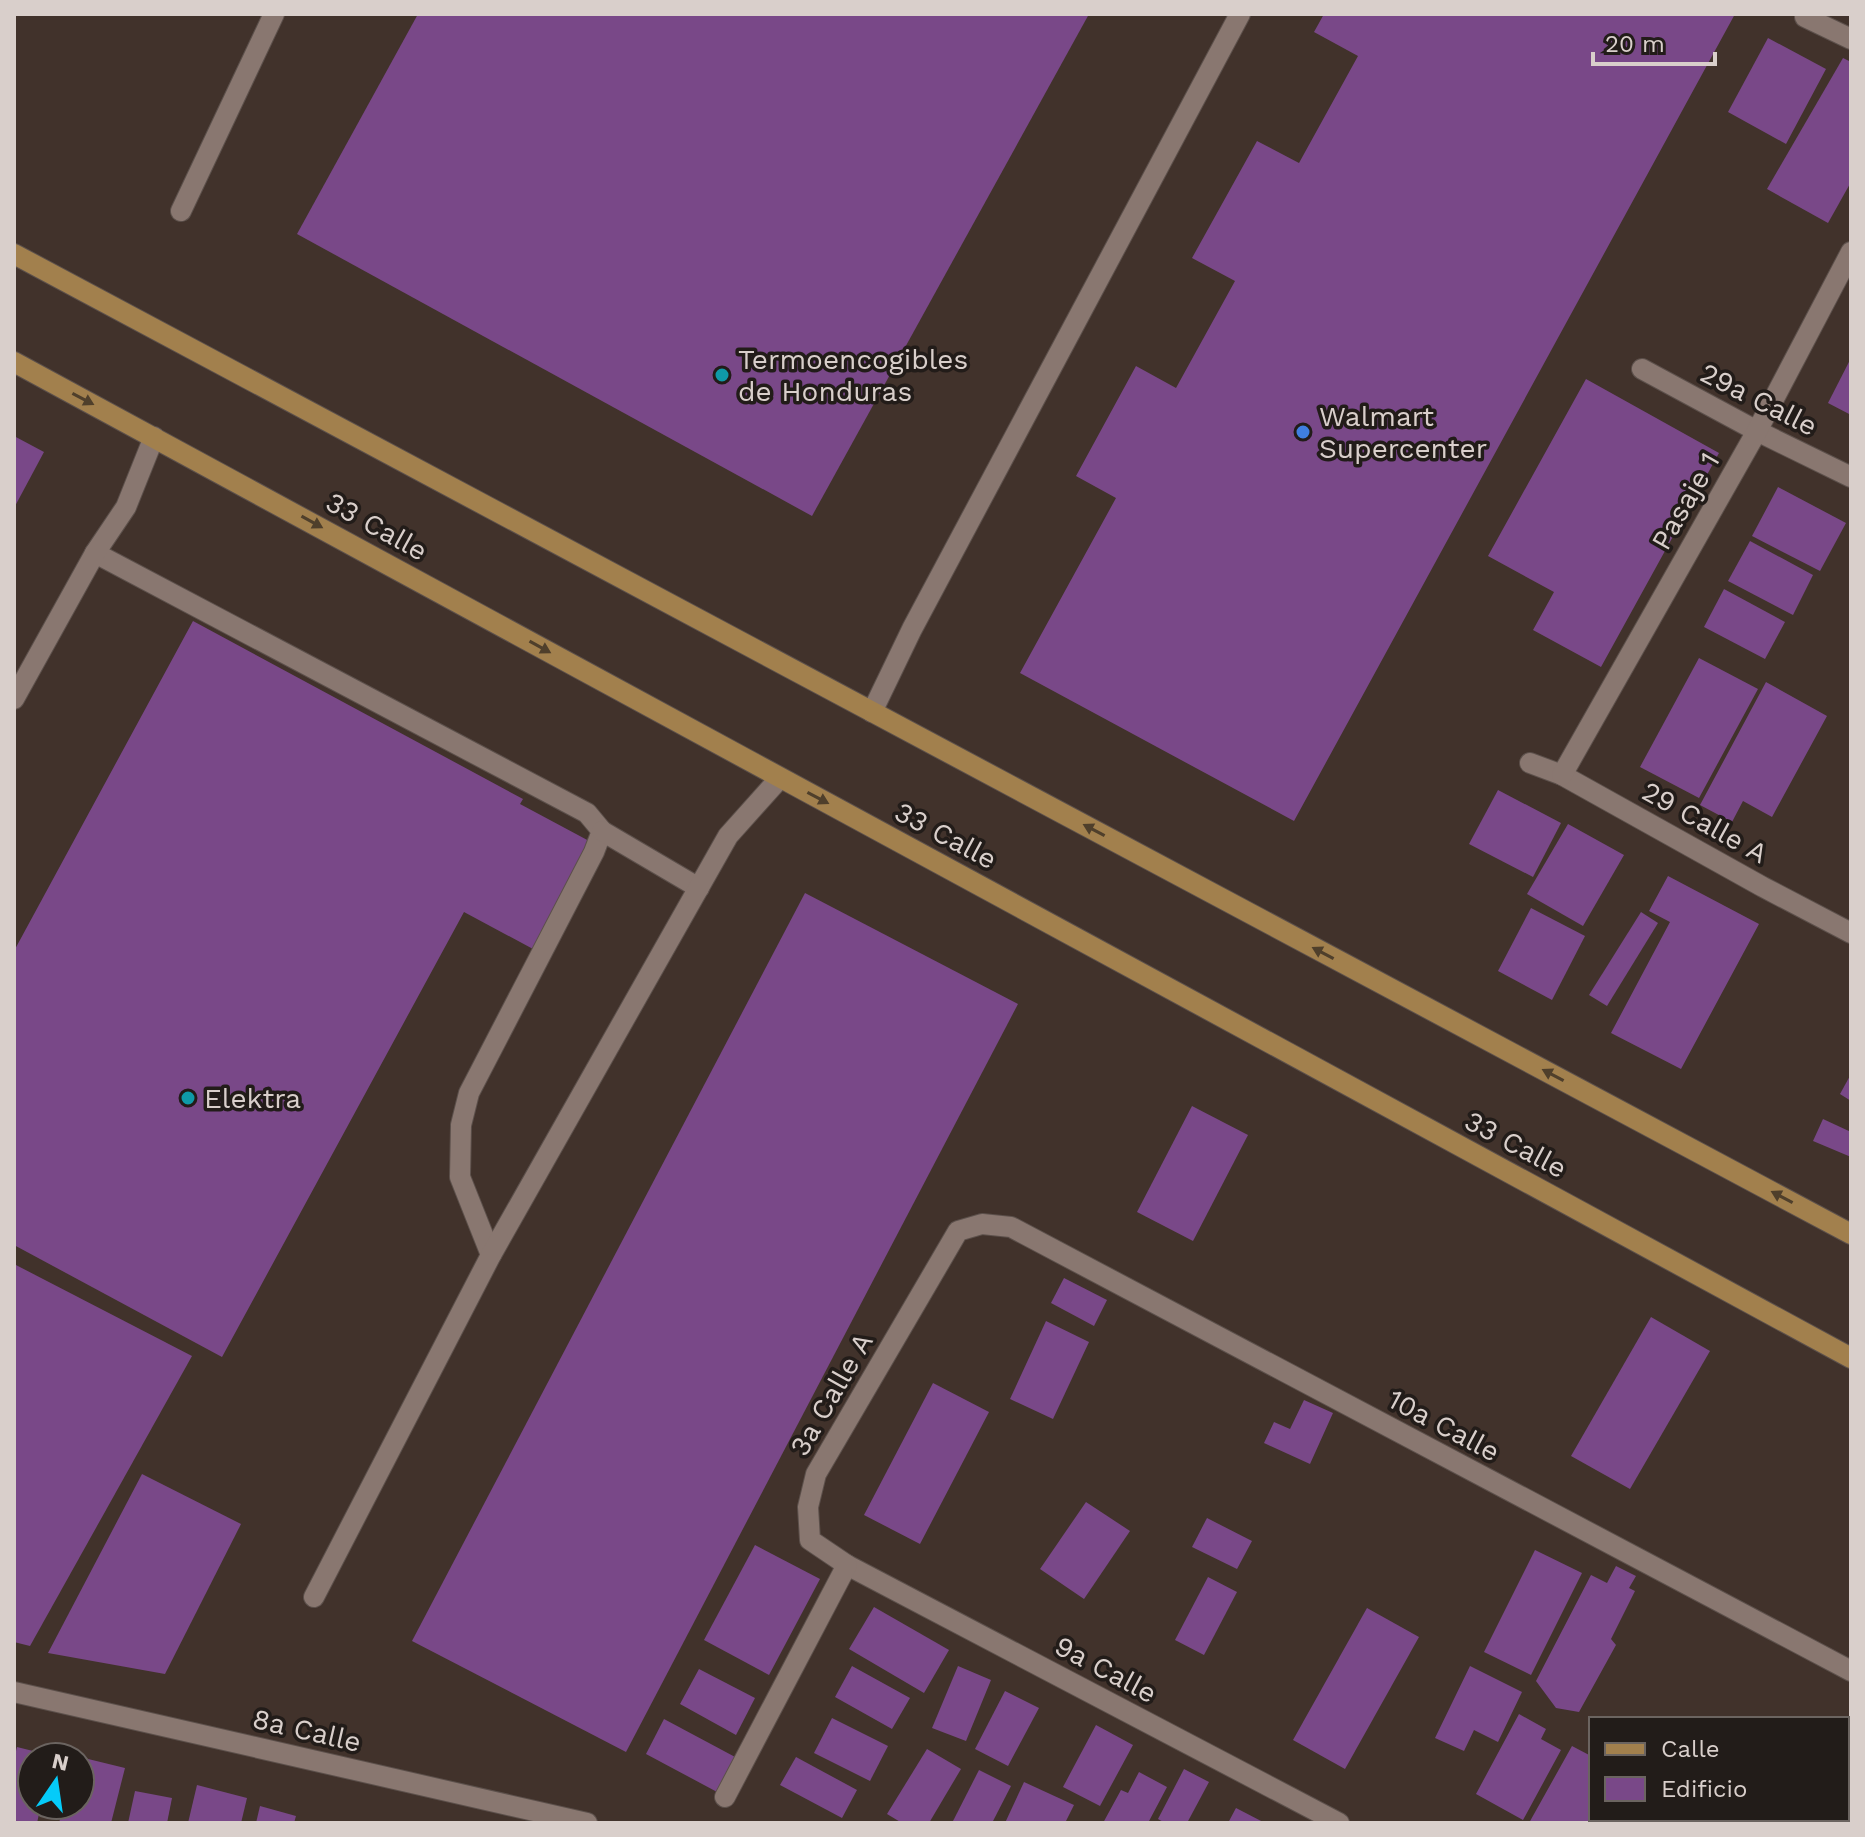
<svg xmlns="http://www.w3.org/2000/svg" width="1865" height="1837" font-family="'Work Sans',sans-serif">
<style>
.building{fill:#794888}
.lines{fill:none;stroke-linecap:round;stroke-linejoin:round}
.minor-casing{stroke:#5c504b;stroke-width:22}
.major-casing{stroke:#5c504b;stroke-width:22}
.minor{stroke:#897770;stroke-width:20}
.major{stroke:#a2804d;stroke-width:20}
.oneway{fill:#4f3f2b}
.culture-dot{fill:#0f9aa8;stroke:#221c19;stroke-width:3}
.shop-dot{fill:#3f7fe0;stroke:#221c19;stroke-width:3}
.labels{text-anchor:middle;stroke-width:7;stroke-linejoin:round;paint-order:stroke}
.poi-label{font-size:28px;fill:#d9cfcb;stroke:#221c19;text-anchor:start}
.street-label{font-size:28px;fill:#d9cfcb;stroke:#221c19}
</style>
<rect width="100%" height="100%" fill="#41322b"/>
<!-- building -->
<g class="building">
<path d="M418,14H1089L812,516L297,234Z"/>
<path d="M1324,14H1735L1294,821L1020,673L1116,498L1076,476L1136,366L1176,388L1235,281L1192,258L1257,141L1299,163L1358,56L1314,32Z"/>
<path d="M1768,38L1826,69L1786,144L1728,112Z"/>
<path d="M1843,58L1851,62V182L1828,223L1767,189Z"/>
<path d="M1851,358V415L1828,403Z"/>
<path d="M1586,379L1719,453L1601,667L1533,630L1554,592L1488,556Z"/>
<path d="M14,436L44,452L14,508Z"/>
<path d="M1778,487L1846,523L1820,571L1752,536Z"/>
<path d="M1750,541L1813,575L1793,615L1728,581Z"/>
<path d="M1724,589L1785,622L1765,659L1704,627Z"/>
<path d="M193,621L523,799L520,804L591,842L533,949L464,912L222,1357L14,1245V951Z"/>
<path d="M1699,658L1758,689L1699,798L1640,767Z"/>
<path d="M1766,682L1827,716L1772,817L1743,801L1732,822L1700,805Z"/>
<path d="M1498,790L1561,823L1533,877L1469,844Z"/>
<path d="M1568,824L1624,855L1583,926L1527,894Z"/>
<path d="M1668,876L1759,924L1681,1069L1611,1033L1670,922L1649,911Z"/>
<path d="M805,893L1018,1004L626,1752L412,1641Z"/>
<path d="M1531,908L1585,936L1552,1000L1498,971Z"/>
<path d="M1641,912L1658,923L1607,1006L1589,995Z"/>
<path d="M1851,1074V1101L1840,1094Z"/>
<path d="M1192,1106L1248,1135L1193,1241L1137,1212Z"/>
<path d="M1823,1119L1851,1132V1157L1813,1141Z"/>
<path d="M14,1264L192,1356L30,1646L14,1642Z"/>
<path d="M1064,1278L1107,1300L1094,1326L1051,1303Z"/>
<path d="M1651,1317L1710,1351L1630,1489L1571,1456Z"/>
<path d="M1046,1321L1089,1342L1053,1419L1010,1399Z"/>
<path d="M933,1383L989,1412L920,1544L864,1515Z"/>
<path d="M1304,1400L1333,1413L1310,1464L1264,1443L1274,1422L1290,1429Z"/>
<path d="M142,1474L241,1524L165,1674L48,1653Z"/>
<path d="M1086,1502L1130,1531L1084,1599L1040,1569Z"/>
<path d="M1207,1518L1252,1541L1237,1569L1192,1547Z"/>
<path d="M755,1545L820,1579L769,1675L704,1640Z"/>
<path d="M1535,1550L1582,1573L1531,1675L1484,1652Z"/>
<path d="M1616,1566L1636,1576L1629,1588L1635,1591L1611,1639L1616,1645L1579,1712L1556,1708L1536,1681L1591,1575L1607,1583Z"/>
<path d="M1208,1577L1237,1592L1204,1655L1175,1640Z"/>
<path d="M874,1607L949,1650L924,1693L849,1649Z"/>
<path d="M1367,1608L1419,1637L1345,1769L1293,1740Z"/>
<path d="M852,1666L910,1698L892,1729L835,1697Z"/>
<path d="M958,1666L991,1680L966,1741L932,1728Z"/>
<path d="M1470,1666L1522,1692L1498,1742L1474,1730L1464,1751L1435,1738Z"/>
<path d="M699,1669L755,1698L736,1735L680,1704Z"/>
<path d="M1005,1691L1039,1708L1008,1766L975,1749Z"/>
<path d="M1519,1714L1546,1729L1541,1739L1561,1750L1523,1820L1476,1794Z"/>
<path d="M832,1718L888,1746L870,1781L814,1753Z"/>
<path d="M664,1719L737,1758L719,1793L646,1754Z"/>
<path d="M1096,1725L1133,1745L1100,1806L1063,1787Z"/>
<path d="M1572,1746L1591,1756V1819H1609L1607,1823H1529Z"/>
<path d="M17,1747L53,1756L32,1757V1805H41L37,1823L14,1821V1759Z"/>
<path d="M927,1749L961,1769L929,1823H902L887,1814Z"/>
<path d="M80,1757L125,1768L111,1823H59L64,1805H80Z"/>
<path d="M796,1757L857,1790L842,1818L780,1785Z"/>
<path d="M1184,1769L1209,1782L1187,1823H1165L1158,1819Z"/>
<path d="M979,1770L1011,1786L992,1823H952Z"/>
<path d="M1139,1772L1167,1787L1148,1823H1103L1121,1790L1128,1793Z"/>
<path d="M1024,1782L1074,1805L1065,1823H1005Z"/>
<path d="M197,1785L247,1798L241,1823H188Z"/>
<path d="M135,1791L172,1798L167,1823H128Z"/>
<path d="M260,1806L296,1816L294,1823H256Z"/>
<path d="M1236,1808L1265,1823H1228Z"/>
</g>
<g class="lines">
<!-- minor casing -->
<g class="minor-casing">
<g id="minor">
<path d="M1805,17L1851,39"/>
<path d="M181,211L274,14"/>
<path d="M1642,369L1757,431L1851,477"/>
<path d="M95,553L587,813L602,831L594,852L469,1093L461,1125L460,1177L491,1255"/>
<path d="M14,699L95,553L126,507L154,437"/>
<path d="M872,712L912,629L1240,14"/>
<path d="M1530,763L1562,775L1763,887L1851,933"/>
<path d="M1562,775L1757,431L1851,252"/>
<path d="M602,831L699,888"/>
<path d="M847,1565L1339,1823"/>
<path d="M314,1597L491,1255L728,836L780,778"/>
<path d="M14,1692L587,1823"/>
<path d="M725,1797L847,1565L810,1540L808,1507L816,1474L958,1231L982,1224L1011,1227L1851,1671"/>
</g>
</g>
<!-- major casing -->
<g class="major-casing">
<g id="major">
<path d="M14,254L1851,1234"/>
<path d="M14,362L1851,1358"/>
</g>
</g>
<!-- minor -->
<use href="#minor" class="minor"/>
<!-- major -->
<use href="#major" class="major"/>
</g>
<!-- one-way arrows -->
<defs><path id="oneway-solid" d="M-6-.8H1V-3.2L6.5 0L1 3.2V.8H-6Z" transform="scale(2)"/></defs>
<g class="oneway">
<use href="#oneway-solid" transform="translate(83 399) rotate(28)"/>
<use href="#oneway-solid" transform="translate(312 522) rotate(29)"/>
<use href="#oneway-solid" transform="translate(540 647) rotate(29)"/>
<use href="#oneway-solid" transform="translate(818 798) rotate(28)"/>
<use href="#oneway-solid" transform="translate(1094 830) rotate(-152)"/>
<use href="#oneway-solid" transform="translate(1323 953) rotate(-152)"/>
<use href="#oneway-solid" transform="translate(1553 1075) rotate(-152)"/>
<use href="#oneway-solid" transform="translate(1782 1197) rotate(-152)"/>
</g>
<!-- markers -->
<g class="culture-dot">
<circle cx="722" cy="375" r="8"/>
<circle cx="188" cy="1098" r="8"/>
</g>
<circle class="shop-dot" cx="1303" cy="432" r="8"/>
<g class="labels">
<!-- poi labels -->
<g class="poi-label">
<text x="738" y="369">Termoencogibles<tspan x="738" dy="32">de Honduras</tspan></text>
<text x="1319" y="426">Walmart<tspan x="1319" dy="32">Supercenter</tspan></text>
<text x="204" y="1108">Elektra</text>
</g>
<!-- street labels -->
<g class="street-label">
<text transform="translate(1759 399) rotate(27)" y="10">29a Calle</text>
<text transform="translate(1685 501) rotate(-60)" y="10">Pasaje 1</text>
<text transform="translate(377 526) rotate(29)" y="10">33 Calle</text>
<text transform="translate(1705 822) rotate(29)" y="10">29 Calle A</text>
<text transform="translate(946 835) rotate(28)" y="10">33 Calle</text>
<text transform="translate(1516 1144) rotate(28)" y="10">33 Calle</text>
<text transform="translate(831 1394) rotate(-60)" y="10">3a Calle A</text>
<text transform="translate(1444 1425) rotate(28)" y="10">10a Calle</text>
<text transform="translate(1106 1669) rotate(28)" y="10">9a Calle</text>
<text transform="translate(307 1730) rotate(13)" y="10">8a Calle</text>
</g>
</g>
<!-- border -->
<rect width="1865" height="1837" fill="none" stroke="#d9cfcb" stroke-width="32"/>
<!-- legend -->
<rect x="1589" y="1717" width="260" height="104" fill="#221c19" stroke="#6b6460" stroke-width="2"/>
<rect x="1605" y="1743" width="40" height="12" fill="#a2804d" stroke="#6b6460" stroke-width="2"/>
<text x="1661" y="1757" font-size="24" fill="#d9cfcb">Calle</text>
<rect x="1605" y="1777" width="40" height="24" fill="#794888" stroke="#6b6460" stroke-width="2"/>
<text x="1661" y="1797" font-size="24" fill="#d9cfcb">Edificio</text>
<!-- north arrow -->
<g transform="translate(56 1781) rotate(13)"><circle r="38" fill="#221c19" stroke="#6b6460" stroke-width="2"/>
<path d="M0-6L14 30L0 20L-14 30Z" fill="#05cbf9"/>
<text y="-12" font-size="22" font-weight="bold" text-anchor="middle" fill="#d9cfcb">N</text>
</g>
<!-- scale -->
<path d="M1593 52v12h122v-12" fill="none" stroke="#d9cfcb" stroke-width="4"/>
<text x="1605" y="52" font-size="24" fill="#d9cfcb" stroke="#221c19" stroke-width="6" paint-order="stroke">20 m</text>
</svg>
